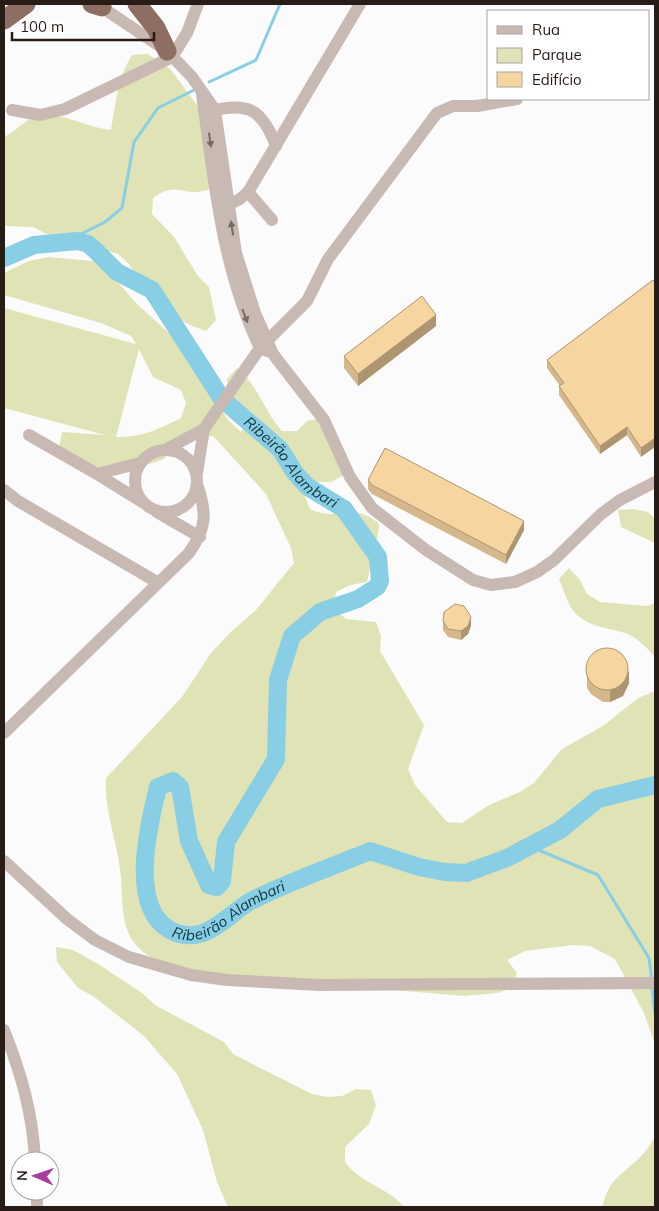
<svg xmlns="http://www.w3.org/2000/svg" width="659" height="1211" font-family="Mulish,sans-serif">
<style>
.green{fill:#dfe3b5;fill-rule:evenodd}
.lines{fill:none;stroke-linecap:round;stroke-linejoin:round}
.stream{stroke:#88cee4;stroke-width:3}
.river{stroke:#88cee4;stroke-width:18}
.minor{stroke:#c9b9b3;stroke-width:12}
.highway{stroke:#8e6d62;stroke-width:19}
.wall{fill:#d4b78a}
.shaded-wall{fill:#ad9571}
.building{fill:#f7d5a1;stroke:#ad9571}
.oneway{fill:#786a64}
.labels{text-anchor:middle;stroke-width:5;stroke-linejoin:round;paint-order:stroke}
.water-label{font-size:15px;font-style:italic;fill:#12343e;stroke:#fff}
</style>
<rect width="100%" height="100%" fill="#fbfbfb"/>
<!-- green -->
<g class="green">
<path d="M147,54L160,61L171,70L199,108L210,189C184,199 178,179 153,198L152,214L174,237L198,276L209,287L216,320L206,331L192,326L166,312L146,290L129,264L118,254L88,245L58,240L33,227L4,226V137C16,132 24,119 38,116C61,111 86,128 111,130C116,103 117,79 132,55Z"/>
<path d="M48,257L93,261L106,269L136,303L192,354L212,397L230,422L241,432L247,419L228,396L227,379L237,368C258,385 264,411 282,431H297L307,421L323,418L344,475L331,482H314L305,496L310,509C339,523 354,501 379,524C379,535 376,541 373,551C370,560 370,572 367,582L350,585L336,592L334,609L346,619L376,622L381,636L380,651L424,725L408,769L415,785L447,822L462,823L489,805L520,792L534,783L562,749L603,726L638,698L655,691V1044L644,1013L615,959L590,946L573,945L525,951L507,960L517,973L512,988L497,993L464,996L179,972C165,965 148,958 137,946C118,925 124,894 120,869C116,837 104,810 106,778L182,697L211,653L231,632L256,610L294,563L291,548L266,494L214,437L199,432L172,446L164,459C142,467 114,474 90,466C80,463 69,455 59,449L62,432L105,435L4,408V308L136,344L131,336L101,323L4,295V273L29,261ZM139,349L153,377L181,390L186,403L181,418C159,429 141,438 116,437Z"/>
<path d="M633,509L648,512L655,519V543L621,527L618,510Z"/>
<path d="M569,568L580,580L587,594L600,602L647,606L655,603V657C647,648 637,637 625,633C606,627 584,627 571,608C566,599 563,588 559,579Z"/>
<path d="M56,947L73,950L98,964L142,993L155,1005L224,1042L233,1054L312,1094L327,1097L342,1096L356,1089L371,1090L376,1105L369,1124L345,1147V1162C361,1184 388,1187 404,1207H228L217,1182L203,1130L177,1074L144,1036L93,996L78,988L57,962Z"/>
<path d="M655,1136V1207H602C605,1197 608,1187 616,1179C631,1164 646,1156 655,1136Z"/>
</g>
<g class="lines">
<!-- stream -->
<g class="stream">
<path d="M209,82L256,60L280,4"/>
<path d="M65,242L105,222L122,208L134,142L158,108L194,90"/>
<path d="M529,846L598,875L649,958L652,981"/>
<path d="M652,987L655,1014"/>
</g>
<!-- river -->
<path class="river" id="s1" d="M4,258L34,245L78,241L88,244L95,250L117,272L152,290L222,399L280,449L295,473L308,487L344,509L378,557L380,581L377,587L358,599L320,612L292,636L278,680L276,759L226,842L222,881L217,887L209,885L189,841L180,787L173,781L158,787C149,824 128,907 170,930C181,936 191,937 203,933C220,927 235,910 251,901C287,882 332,867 370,851L419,867L445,872L466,873L507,858L560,830L598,799L655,785"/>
<!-- minor -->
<g class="minor">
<path d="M97,4L167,51L192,77L215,110L236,253L255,313L273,354L324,420L350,477L372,508L426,550L473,580L491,585L515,582L537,572L554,560L601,514L620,500L655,482"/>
<path d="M202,94C214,181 222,269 260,348L267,351"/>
<path d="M12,110L40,115L65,109L172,57L187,33L198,4"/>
<path d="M207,112C247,101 262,108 276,146"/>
<path d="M248,192L272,220"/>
<path d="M228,205L240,199L248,192L360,4"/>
<path d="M29,435L97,474L140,463"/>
<path d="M167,449L204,429L260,348L307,301L328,259L437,113L453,106H477L517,99"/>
<circle cx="166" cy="481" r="31"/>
<path d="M197,473L204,429"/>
<path d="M97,474L142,502"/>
<path d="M4,490L18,501L157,582"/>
<path d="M157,512L200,537"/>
<path d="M4,733L189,553C207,527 207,513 197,484"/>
<path d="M4,861L67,919L95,940L129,957L191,975L227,980L319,985L655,983"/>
<path d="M4,1030C21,1073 33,1114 35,1161"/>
<path d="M37,1191V1207"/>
</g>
<!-- highway -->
<g class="highway">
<path d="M92,4L102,7"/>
<path d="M137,4L156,28L167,51"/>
<path d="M4,20L26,4"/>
</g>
</g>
<!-- wall -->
<g class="wall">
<path d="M653,280L641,457L627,435L600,454L559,395V386H560L547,368V360Z"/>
<path d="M436,326L358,386L344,368V356Z"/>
<path d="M368,480L524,530L506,564L372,494L368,489Z"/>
<path d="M443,621L471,626L468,634L461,640L448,637L443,630Z"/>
<path d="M587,663L629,683L623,696L610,702H603L591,694L587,688Z"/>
</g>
<!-- shaded-wall -->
<g class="shaded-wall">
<path d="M436,315V326L358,386V374Z"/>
<path d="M627,427V435L600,454V446Z"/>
<path d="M655,438V447L641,457V448Z"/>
<path d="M524,521V530L506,564V555Z"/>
<path d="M471,617V626L468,634L461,640V631Z"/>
<path d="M629,671V683L623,696L610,702V691Z"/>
</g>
<!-- building -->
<g class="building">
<path d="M653,280L655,283V438L641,448L627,427L600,446L559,386L564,383L547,360Z"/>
<path d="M422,296L436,315L358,374L344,356Z"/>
<path d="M385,448L524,521L506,555L372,485L368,480Z"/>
<path d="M455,604L464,606L471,617L468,626L461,631L448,629L443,621L444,612Z"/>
<circle cx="607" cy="669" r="21"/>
</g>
<!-- one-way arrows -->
<defs><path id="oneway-solid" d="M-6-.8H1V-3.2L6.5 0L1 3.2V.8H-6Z" transform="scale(1.25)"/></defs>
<g class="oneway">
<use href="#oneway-solid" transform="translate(210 140) rotate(82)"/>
<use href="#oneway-solid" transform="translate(232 228) rotate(-99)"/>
<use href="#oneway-solid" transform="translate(245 316) rotate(69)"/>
</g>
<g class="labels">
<!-- water labels -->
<g class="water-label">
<text dy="5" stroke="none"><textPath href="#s1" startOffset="391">Ribeirão Alambari</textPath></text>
<text dy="5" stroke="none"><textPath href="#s1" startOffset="1276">Ribeirão Alambari</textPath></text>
</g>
</g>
<!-- border -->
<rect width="659" height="1211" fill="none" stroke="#281c16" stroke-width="10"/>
<!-- legend -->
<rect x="487" y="10" width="162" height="90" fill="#ffffff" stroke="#a9a4a2"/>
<rect x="497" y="26" width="25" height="8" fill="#c9b9b3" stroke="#a9a4a2"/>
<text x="532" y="35" font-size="15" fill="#281c16">Rua</text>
<rect x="497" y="48" width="25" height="15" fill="#dfe3b5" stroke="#a9a4a2"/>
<text x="532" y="60" font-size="15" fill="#281c16">Parque</text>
<rect x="497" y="72" width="25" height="15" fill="#f7d5a1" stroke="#a9a4a2"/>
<text x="532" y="85" font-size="15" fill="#281c16">Edifício</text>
<!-- north arrow -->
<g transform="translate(35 1176) rotate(272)"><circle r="24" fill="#ffffff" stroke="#a9a4a2"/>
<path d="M0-4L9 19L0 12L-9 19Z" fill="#a63ea0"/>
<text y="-8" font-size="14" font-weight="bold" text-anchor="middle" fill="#281c16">N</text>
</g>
<!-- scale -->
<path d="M12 32v8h142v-8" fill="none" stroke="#281c16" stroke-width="2.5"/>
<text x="20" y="32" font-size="15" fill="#281c16" stroke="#ffffff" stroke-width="4" paint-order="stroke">100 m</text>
</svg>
